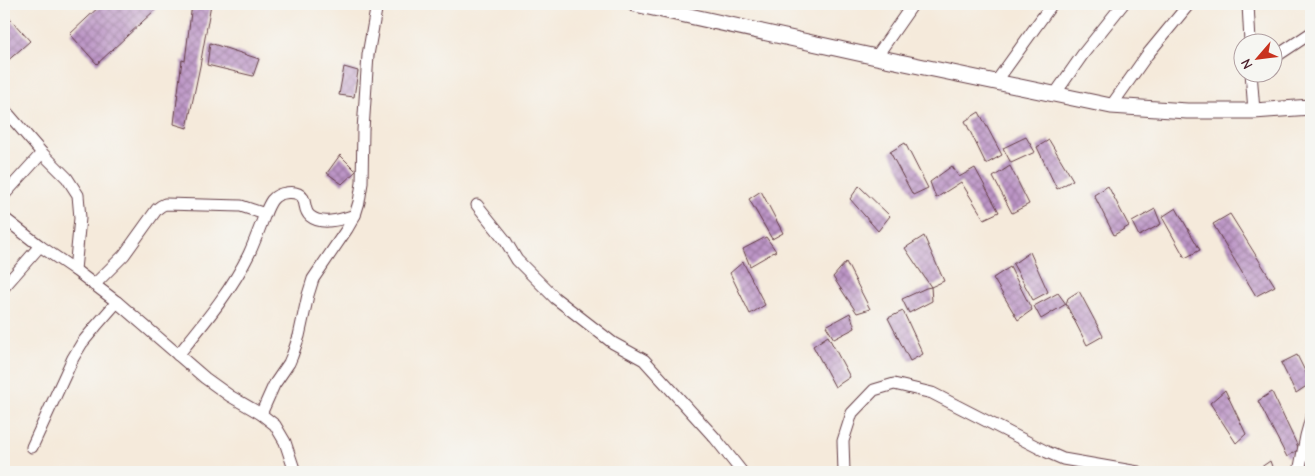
<svg xmlns="http://www.w3.org/2000/svg" width="1315" height="476" font-family="'Comic Neue',sans-serif">
<style>
.building{fill:url(#building-cross-hatch)}
.lines{fill:none;stroke-linecap:round;stroke-linejoin:round}
.street-casing{stroke:#643d45;stroke-width:13}
.secondary-casing{stroke:#643d45;stroke-width:17}
.street{stroke:#fff;stroke-width:11}
.secondary{stroke:#fff;stroke-width:15}
</style>
<defs>
<pattern id="building-cross-hatch" width="8" height="8" patternUnits="userSpaceOnUse" patternTransform="scale(1.25)"><rect width="8" height="8" fill="#bc95c6"/><path d="M0 0l8 8M0 8l8-8" fill="none" stroke="#9b79a1"/></pattern>
</defs>
<rect width="100%" height="100%" fill="#f6f6f2"/>
<filter id="ink" filterUnits="userSpaceOnUse"><feTurbulence type="fractalNoise" baseFrequency=".02" numOctaves="2"/><feDisplacementMap in="SourceGraphic" scale="10" xChannelSelector="R" yChannelSelector="G"/><feConvolveMatrix kernelMatrix="1 2 1 2 8 2 1 2 1" color-interpolation-filters="sRGB"/></filter>
<filter id="wash" filterUnits="userSpaceOnUse"><feTurbulence type="fractalNoise" baseFrequency=".0096" numOctaves="4" result="noise"/><feDisplacementMap in="SourceGraphic" scale="20" xChannelSelector="R" yChannelSelector="G"/><feGaussianBlur stdDeviation="1.12" result="paint"/><feColorMatrix in="noise" values="0 0 0 0 0 0 0 0 0 0 0 0 0 0 0 0 0 1.4 0 .05"/><feComposite in="paint" operator="in"/></filter>
<g filter="url(#wash)">
<rect width="100%" height="100%" fill="#f5eadb"/>
<g id="blocks">
<!-- building -->
<g class="building">
<path d="M102,4H151L156,9L97,64L70,34Z"/>
<path d="M192,4H211L200,66L187,128L174,124L182,60L185,61Z"/>
<path d="M4,12L30,41L4,64Z"/>
<path d="M210,43L259,59L253,76L207,65Z"/>
<path d="M344,67L358,71L354,97L339,95Z"/>
<path d="M979,112L1002,155L986,164L965,121Z"/>
<path d="M1026,137L1035,152L1011,163L1003,148Z"/>
<path d="M1049,140L1073,180L1057,189L1037,147Z"/>
<path d="M905,143L928,188L913,195L890,152Z"/>
<path d="M340,155L356,171L342,184L327,173Z"/>
<path d="M952,166L959,177L975,168L999,212L984,219L961,182L936,198L930,182Z"/>
<path d="M1010,166L1029,204L1012,213L993,177Z"/>
<path d="M859,186L890,216L878,231L850,199Z"/>
<path d="M1108,186L1129,226L1114,235L1094,195Z"/>
<path d="M761,191L783,233L772,239L749,199Z"/>
<path d="M1176,208L1200,250L1185,258L1162,217Z"/>
<path d="M1155,209L1161,224L1139,236L1132,222Z"/>
<path d="M1230,214L1275,286L1256,296L1213,224Z"/>
<path d="M924,236L944,281L931,287L905,248Z"/>
<path d="M766,237L776,251L750,266L743,249Z"/>
<path d="M1030,252L1048,292L1033,300L1013,264Z"/>
<path d="M743,262L765,305L750,314L730,273Z"/>
<path d="M846,262L870,309L857,313L833,277Z"/>
<path d="M1010,267L1032,310L1018,320L993,278Z"/>
<path d="M931,287L932,301L909,313L902,299L926,288Z"/>
<path d="M1079,291L1103,336L1087,345L1066,304L1068,298Z"/>
<path d="M1058,293L1066,304L1041,319L1034,306Z"/>
<path d="M903,311L923,354L910,361L888,318Z"/>
<path d="M850,313L855,328L834,339L826,326Z"/>
<path d="M828,336L850,377L835,387L813,346Z"/>
<path d="M1297,355L1311,383L1296,393L1281,363Z"/>
<path d="M1225,390L1246,434L1236,443L1210,403Z"/>
<path d="M1272,392L1299,449L1287,457L1258,401Z"/>
<path d="M1270,461L1274,472H1254Z"/>
</g>
</g>
</g>
<g filter="url(#ink)">
<use href="#blocks" fill-opacity="0" stroke="#643d45" stroke-width="1"/>
<g class="lines">
<!-- street casing -->
<g class="street-casing">
<g id="street">
<path d="M1248,4L1250,42"/>
<path d="M876,57L913,4"/>
<path d="M1272,59L1311,33"/>
<path d="M1251,72L1254,111"/>
<path d="M996,82L1052,4"/>
<path d="M1055,94L1083,54L1123,4"/>
<path d="M1111,106L1147,55L1189,4"/>
<path d="M4,109L42,153L67,178L78,195L80,218L75,270"/>
<path d="M4,195L42,153"/>
<path d="M477,205L505,240L517,260L555,298L613,343L644,360L715,438L742,472"/>
<path d="M265,214C267,209 269,204 272,200C278,192 297,189 303,198C306,204 304,211 310,216C322,226 342,219 355,215"/>
<path d="M4,218L40,246L75,270L117,302L205,378L230,396L261,414L275,425L285,442L295,472"/>
<path d="M94,285L124,255L157,209L161,206L165,204L241,206L265,214C260,227 255,241 249,254C231,291 204,323 178,355"/>
<path d="M4,287L40,246"/>
<path d="M261,414L274,385L289,363L292,356L299,336L308,295L313,279L347,229L355,215L359,202L362,183L363,130L368,55L377,4"/>
<path d="M32,447L73,358L82,343L96,326L117,302"/>
<path d="M844,472L843,441L852,413L874,390L894,384L932,393L1047,452L1063,459L1138,472"/>
<path d="M1299,472L1306,436L1311,418"/>
</g>
</g>
<!-- secondary casing -->
<g class="secondary-casing">
<path id="secondary" d="M635,4L876,57L1111,106L1187,111H1254L1311,107"/>
</g>
<!-- street -->
<use href="#street" class="street"/>
<!-- secondary -->
<use href="#secondary" class="secondary"/>
</g>
</g>
<!-- margin -->
<rect width="1315" height="476" fill="none" stroke="#f6f6f2" stroke-width="20"/>
<!-- north arrow -->
<g transform="translate(1258 58) rotate(242)"><circle r="24" fill="#f6f6f2" stroke="#b1a0a2"/>
<path d="M0-4L9 19L0 12L-9 19Z" fill="#c8321e"/>
<text y="-8" font-size="14" font-weight="bold" text-anchor="middle" fill="#4a1f2b">N</text>
</g>
</svg>
